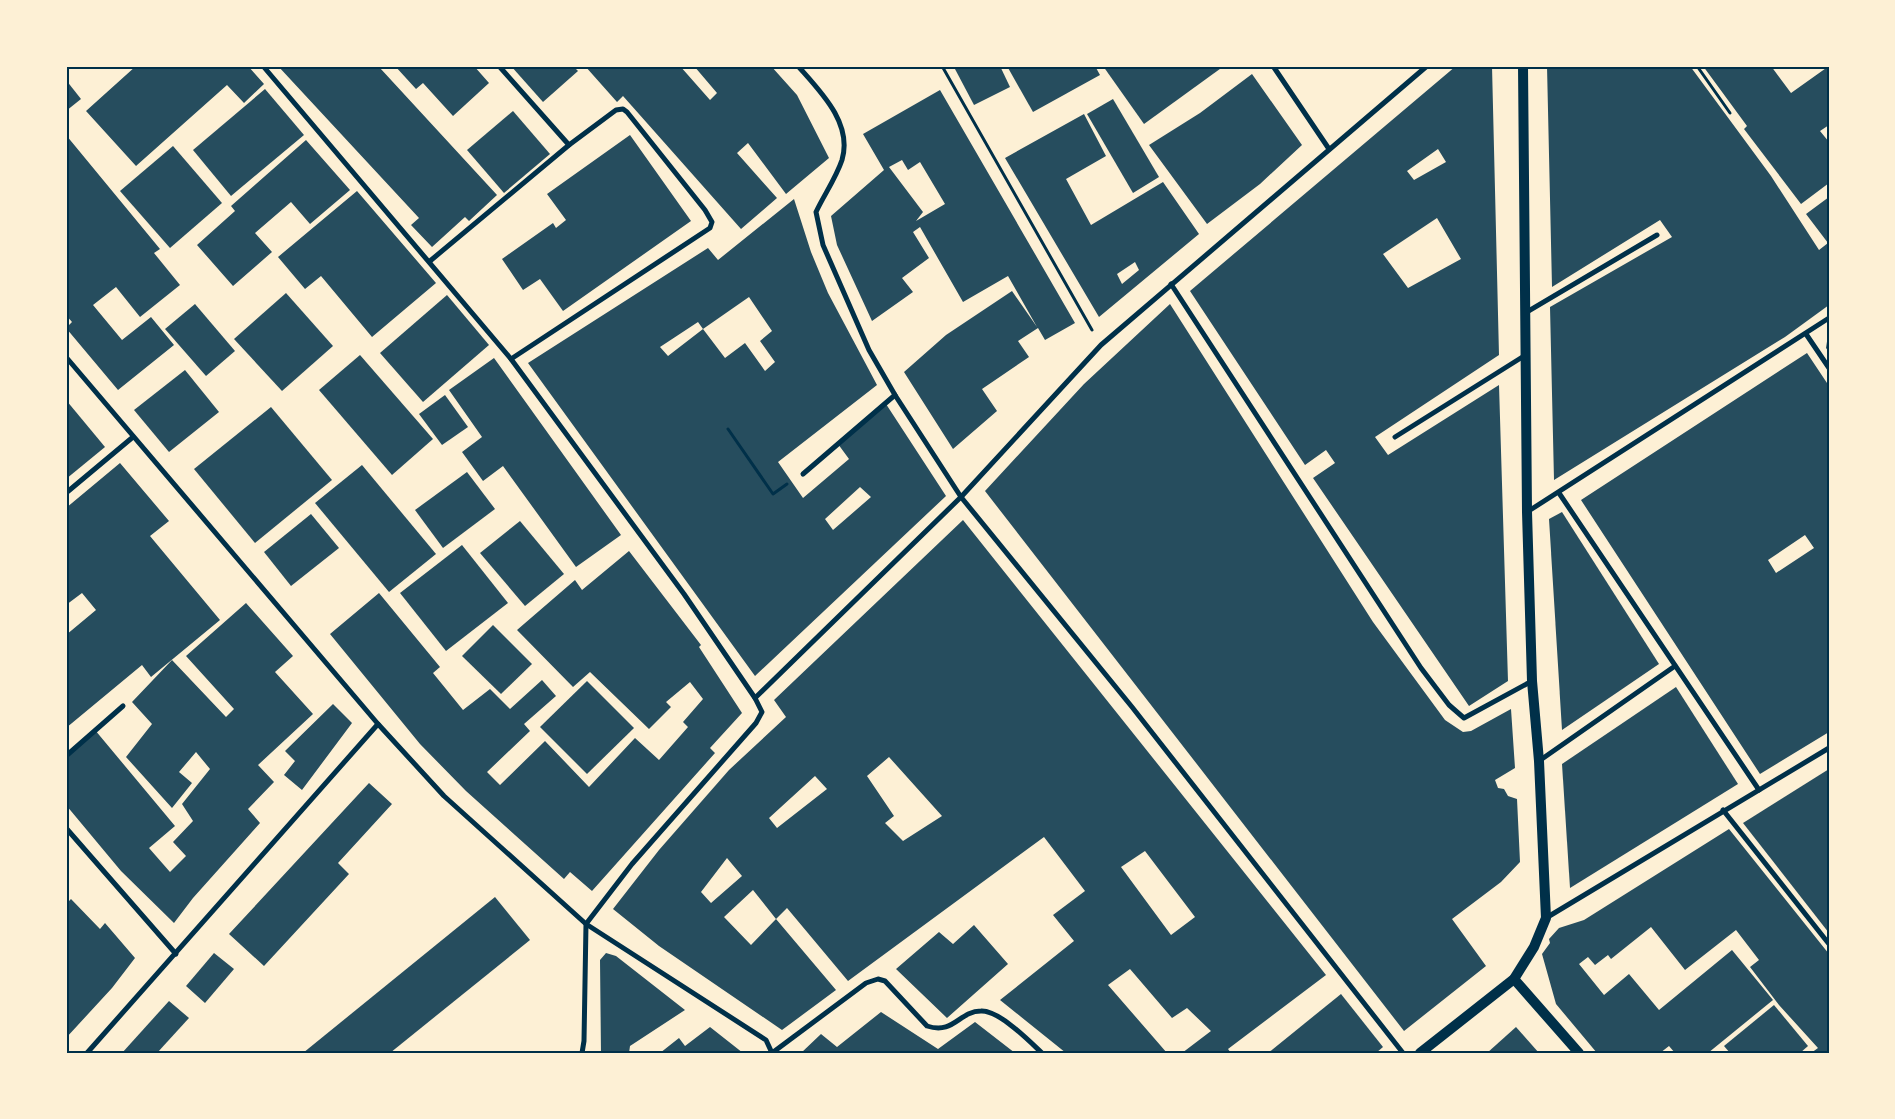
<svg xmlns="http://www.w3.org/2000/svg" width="1895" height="1119" font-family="'PT Sans Narrow',sans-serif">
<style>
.building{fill:#264d5e;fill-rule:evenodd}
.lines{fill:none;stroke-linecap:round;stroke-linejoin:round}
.path{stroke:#003049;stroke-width:3}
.minor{stroke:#003049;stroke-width:5}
.secondary{stroke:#003049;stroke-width:10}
.neatline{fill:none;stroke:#003049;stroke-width:2}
</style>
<rect width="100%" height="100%" fill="#fdf0d5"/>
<!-- building -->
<g class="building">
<path d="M136,66H248L264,84L244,103L227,85L136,166L86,111Z"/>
<path d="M278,66H382L380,68L497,195L469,221L465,217L432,247L411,225L419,218Z"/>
<path d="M395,66H474L489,83L453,116L423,83L416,89Z"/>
<path d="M511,66H573L578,71L543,102Z"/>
<path d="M585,66H680L710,100L717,93L694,66H771L797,95L829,158L786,194L748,143L737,153L777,198L741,229L623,96L617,102Z"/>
<path d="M960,66H1000L1010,87L974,105L955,69Z"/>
<path d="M1007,66H1095L1100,75L1033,112Z"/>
<path d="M1103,66H1224L1144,124Z"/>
<path d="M1456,66H1492L1499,355L1375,437L1388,455L1499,385L1508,681L1469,706L1313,478L1335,463L1326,450L1305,465L1190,291ZM1438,149L1446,162L1414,180L1407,171ZM1437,218L1461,259L1408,288L1383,254Z"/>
<path d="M1547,66H1690L1771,176L1819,250L1828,243L1806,214L1829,197V305L1785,337L1554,480L1550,307L1672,237L1660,220L1552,287Z"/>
<path d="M1703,66H1771L1791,93L1829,66V125L1820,131L1829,142V183L1801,204L1744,129L1747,126Z"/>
<path d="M1252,74L1302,145L1260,184L1207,224L1149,145L1200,113Z"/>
<path d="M66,80L81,99L66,111Z"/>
<path d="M265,89L304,135L231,196L193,150Z"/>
<path d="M940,90L1075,323L1045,340L1038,328L1018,341L1029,357L982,389L997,411L953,449L904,372L946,335L1012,291L1037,327L1008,276L963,302L920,227L913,232L929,258L902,278L913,292L872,321L837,245L831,216L884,170L863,134ZM902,160L908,170L920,162L945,204L916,221L923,212L889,167Z"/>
<path d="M1113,99L1159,177L1133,193L1087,114Z"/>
<path d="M513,111L550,154L504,193L467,150Z"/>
<path d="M1084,114L1106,156L1066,179L1091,225L1163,182L1199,234L1099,317L1005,158ZM1135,262L1139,270L1122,284L1117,274Z"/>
<path d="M66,135L160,249L154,253L180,285L140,317L116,287L93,305L122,340L151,317L174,345L118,390L66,328L72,322L66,315Z"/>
<path d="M630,135L691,221L563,311L540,279L523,290L502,259L553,223L556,228L566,220L547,194Z"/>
<path d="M306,140L350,190L310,224L291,202L255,233L272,252L233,286L197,245L235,211L231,206Z"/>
<path d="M173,146L222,203L170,248L120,191Z"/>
<path d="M357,191L436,283L372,337L321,276L305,289L278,257Z"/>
<path d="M794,199L811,252L828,293L877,385L778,462L803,498L849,459L838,444L886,404L946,496L755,676L528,363L708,248L718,260ZM749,297L772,331L760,341L775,362L765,371L745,343L725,358L703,329L668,356L660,347L698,322L703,329ZM860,487L871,497L833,530L825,519Z"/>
<path d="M286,293L333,346L282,391L234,339Z"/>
<path d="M447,295L489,345L423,402L380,353Z"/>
<path d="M195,304L235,351L206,376L165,329Z"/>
<path d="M1170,304L1373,622L1445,720L1463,732L1471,731L1511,709L1515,768L1495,780L1498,788L1504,789L1508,796L1517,799L1520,862L1501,882L1452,919L1486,966L1404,1031L985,491L1084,384Z"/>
<path d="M1828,335H1829V352L1826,348Z"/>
<path d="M1807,353L1829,386V732L1760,774L1581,500ZM1805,535L1814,548L1776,573L1768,560Z"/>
<path d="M360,355L433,439L392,475L319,390Z"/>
<path d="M494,358L621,535L576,567L503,466L483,481L462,452L482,437L449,390Z"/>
<path d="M185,370L219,412L169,452L134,410Z"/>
<path d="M445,395L468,427L442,445L419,414Z"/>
<path d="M66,400L105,447L66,479Z"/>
<path d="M271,407L332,480L255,543L194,469Z"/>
<path d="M120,463L169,521L150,536L220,620L151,677L142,665L66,728V635L96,610L82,593L66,605V508Z"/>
<path d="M362,465L436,554L389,592L315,503Z"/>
<path d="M467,472L495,509L443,548L415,510Z"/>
<path d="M1562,512L1659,664L1562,730L1549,519Z"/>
<path d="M311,514L339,548L291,586L264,552Z"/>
<path d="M963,520L1326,975L1228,1049L1231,1053H1182L1211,1031L1187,1008L1172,1018L1130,969L1108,985L1167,1053H1066L1000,1000L1074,941L1053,915L1085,891L1044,837L848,981L787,908L776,919L753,890L724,917L751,945L776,919L836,990L782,1030L659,946L613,909L659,850L729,770L786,717L774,700ZM889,757L942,816L903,841L885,823L894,816L867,776ZM815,776L827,789L777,828L769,818ZM1145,851L1195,917L1171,935L1121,867ZM727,858L742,876L711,903L701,892Z"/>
<path d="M520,521L564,574L525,606L480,553Z"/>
<path d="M462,545L508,603L446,651L400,593Z"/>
<path d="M629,551L701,645L699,647L742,713L710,748L715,753L592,891L570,872L564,879L466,791L420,744L330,634L379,593L440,667L433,673L463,710L490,689L510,709L542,680L556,696L524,724L530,731L487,772L500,785L545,741L589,787L635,738L659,760L688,727L683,722L703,699L690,682L666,702L671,707L649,729L590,672L573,687L517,630L575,580L582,590Z"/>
<path d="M246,603L293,656L275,672L313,714L258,765L274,782L248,809L260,823L193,898L174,923L121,871L66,805V753L95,730L175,826L149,848L170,872L186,856L173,842L193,821L182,804L210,769L196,752L179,772L192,783L172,808L126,757L152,724L132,702L172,660L226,717L234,709L186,656Z"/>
<path d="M493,625L532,664L501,694L462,656Z"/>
<path d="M587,681L634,728L587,774L540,727Z"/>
<path d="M1676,687L1738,784L1570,888L1562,764Z"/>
<path d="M333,704L352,723L302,790L284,775L295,761L285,751Z"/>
<path d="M1829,769V933L1743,823Z"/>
<path d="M369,783L392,804L338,863L349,874L264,966L229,934Z"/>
<path d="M1729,829L1829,954V1053H1811L1818,1048L1779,1005L1750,967L1759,960L1736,930L1685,970L1651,927L1611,959L1608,955L1595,965L1588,957L1579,964L1604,995L1629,974L1659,1010L1732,950L1773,1000L1708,1053H1675L1669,1046L1660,1053H1597L1556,1004L1542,954L1550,943L1549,939L1559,928L1584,920Z"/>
<path d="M495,897L530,940L390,1053H303Z"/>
<path d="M71,899L100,929L105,923L135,958L112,988L66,1038V904Z"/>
<path d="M974,925L1008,964L947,1018L896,969L939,932L953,944Z"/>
<path d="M214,953L234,969L205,1003L186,986Z"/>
<path d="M606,953L616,956L685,1010L630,1046L629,1053H601L600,960Z"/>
<path d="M1341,994L1383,1047L1376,1053H1268Z"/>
<path d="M169,1001L189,1018L157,1053H122Z"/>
<path d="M1774,1005L1808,1046L1800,1053H1730L1724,1046Z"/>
<path d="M881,1012L938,1049L975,1022L1015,1053H801L821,1034L837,1047Z"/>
<path d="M710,1027L743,1053H660L679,1038L685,1046Z"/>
<path d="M1516,1027L1539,1053H1487Z"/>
</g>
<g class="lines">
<!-- path -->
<g class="path">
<path d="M942,66L1092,330"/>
<path d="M1697,66L1730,113"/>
<path d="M728,429L773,494L787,484"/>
</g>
<!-- minor -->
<g class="minor">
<path d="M263,66L511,359L684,594L755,698"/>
<path d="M499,66L569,145"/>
<path d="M798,66C820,91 853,123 842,160C836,178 824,195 816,212L823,245L869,350L895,395L961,497L1132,707L1403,1053"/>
<path d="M1273,66L1329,149"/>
<path d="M430,261L569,145L616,110L623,109L627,112L705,210L712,222L710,228L511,359"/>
<path d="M1171,284L1421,668L1449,705L1464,718L1532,681"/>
<path d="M1525,313L1657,235"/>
<path d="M1806,334L1829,368"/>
<path d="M66,357L378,724L444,796L586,924L584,1041L582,1053"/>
<path d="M1395,437L1524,356"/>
<path d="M803,474L895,395"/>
<path d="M66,493L133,437"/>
<path d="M1559,493L1759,790"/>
<path d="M1527,512L1829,318"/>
<path d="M66,756L123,706"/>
<path d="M1539,761L1675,666"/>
<path d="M1723,810L1829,944"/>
<path d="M66,828L176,954"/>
<path d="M1546,918L1829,748"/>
<path d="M87,1053L378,724"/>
<path d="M1042,1053C1029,1041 999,1010 981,1011C959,1011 954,1035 927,1026L885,981L878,979L866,983L772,1053L766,1040L586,924L632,864L756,723L762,712L755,698L961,497L1101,345L1427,66"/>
</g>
<!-- secondary -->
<g class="secondary">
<path d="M1514,979L1579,1053"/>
<path d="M1420,1053L1514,979L1534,947L1546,918L1539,761L1532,681L1527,512L1523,66"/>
</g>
</g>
<!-- border -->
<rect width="1895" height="1119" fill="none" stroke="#fdf0d5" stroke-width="135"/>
<rect x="68" y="68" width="1760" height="984" class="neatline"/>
</svg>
